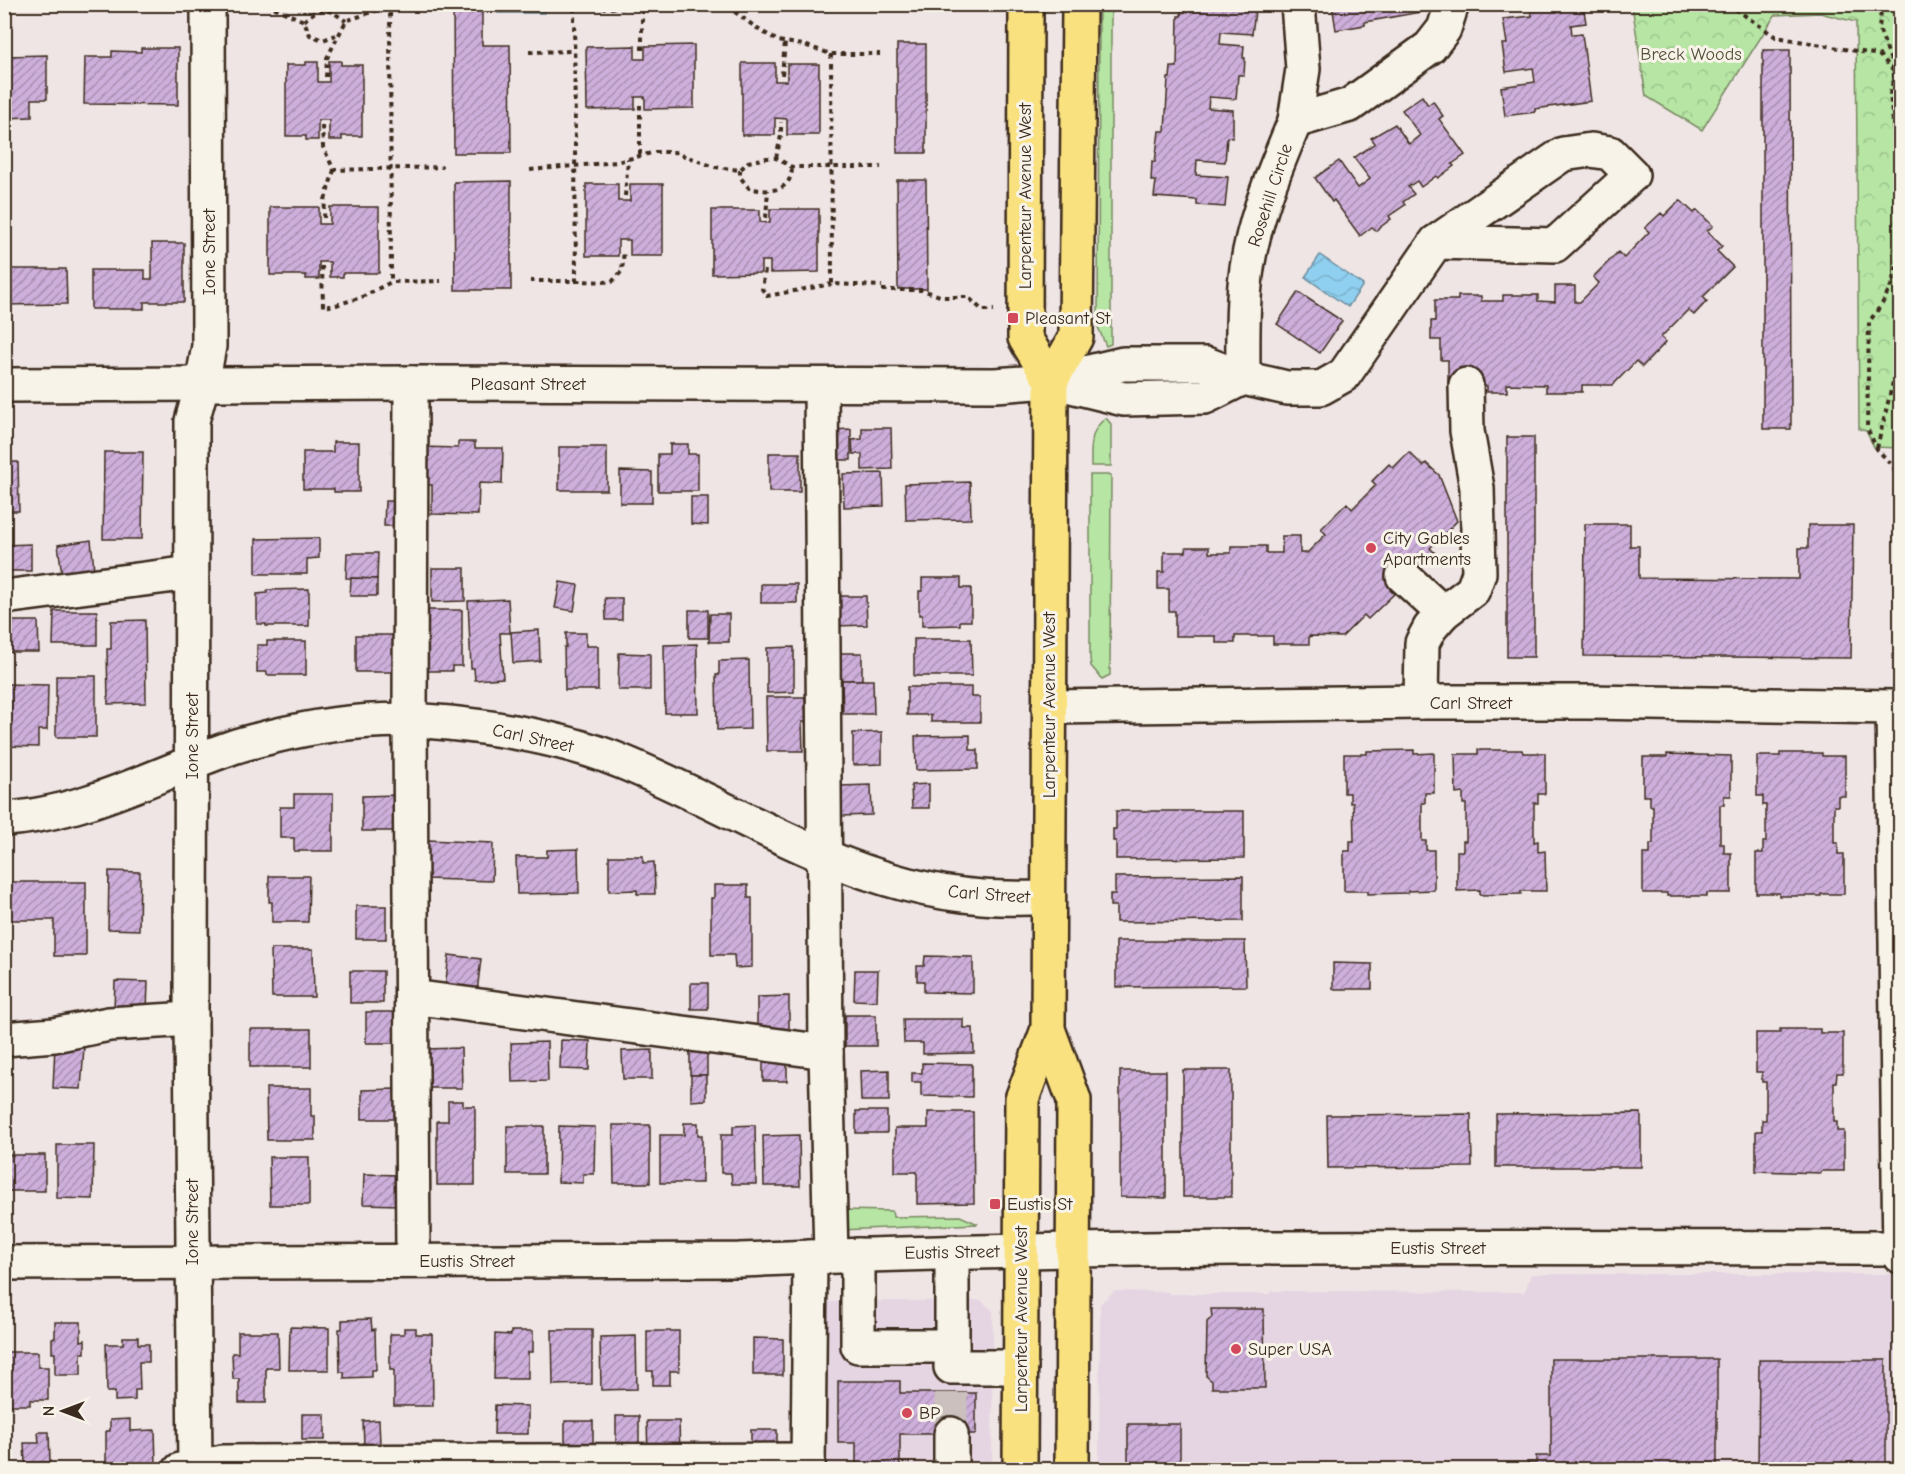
<svg xmlns="http://www.w3.org/2000/svg" width="1905" height="1474" font-family="'Comic Neue',sans-serif">
<style>
.built{fill:#e5d5e2}
.grass{fill:#b6e5a4;stroke:#788861;stroke-width:1.5}
.forest{fill:url(#forest-crowns);stroke:#788861;stroke-width:1.5}
.water{fill:url(#water-waves);stroke:#6d8d9c;stroke-width:1.5}
.building{fill:url(#building-hatch);stroke:#3b2a1e;stroke-width:1.5}
.lines{fill:none;stroke-linecap:round;stroke-linejoin:round}
.minor-tunnel{stroke:#cbc0bd;stroke-width:33;stroke-dasharray:33 16;stroke-linecap:butt}
.minor-casing{stroke:#3b2a1e;stroke-width:38}
.major-casing{stroke:#3b2a1e;stroke-width:38}
.path{stroke:#3b2a1e;stroke-width:4;stroke-dasharray:4.5 4.5;stroke-linecap:butt}
.minor{stroke:#f7f3e8;stroke-width:33}
.major{stroke:#fae180;stroke-width:33}
.poi-dot{fill:#d1495b;stroke:#f7f3e8;stroke-width:2}
.labels{text-anchor:middle;stroke-width:6;stroke-linejoin:round;paint-order:stroke}
.park-label{font-size:18px;fill:#544f39;stroke:#f7f3e8}
.street-label{font-size:18px;fill:#3b2a1e;stroke:#f7f3e8}
.poi-label{font-size:18px;fill:#3b2a1e;stroke:#f7f3e8;text-anchor:start}
</style>
<defs>
<pattern id="forest-crowns" width="20" height="18" patternUnits="userSpaceOnUse" patternTransform="scale(1.5)"><rect width="20" height="18" fill="#b6e5a4"/><path d="M2 6a3 3 0 1 1 6 0M12 15a3 3 0 1 1 6 0" fill="none" stroke="#9dc58d"/></pattern>
<pattern id="water-waves" width="16" height="10" patternUnits="userSpaceOnUse" patternTransform="scale(1.5)"><rect width="16" height="10" fill="#8fcff0"/><path d="M0 5q4-4 8 0t8 0" fill="none" stroke="#7cb2cd"/></pattern>
<pattern id="building-hatch" width="6" height="6" patternUnits="userSpaceOnUse" patternTransform="scale(1.5)"><rect width="6" height="6" fill="#ceafdb"/><path d="M-1 1l2-2M0 6l6-6M5 7l2-2" fill="none" stroke="#a88fb1"/></pattern>
</defs>
<rect width="100%" height="100%" fill="#efe5e5"/>
<filter id="ink" filterUnits="userSpaceOnUse"><feTurbulence type="fractalNoise" baseFrequency=".0167" numOctaves="2"/><feDisplacementMap in="SourceGraphic" scale="12" xChannelSelector="R" yChannelSelector="G"/><feConvolveMatrix kernelMatrix="1 2 1 2 8 2 1 2 1" color-interpolation-filters="sRGB"/></filter>
<g filter="url(#ink)">
<!-- built -->
<g class="built">
<path d="M1531,1274H1900V1469L1099,1470L1100,1304L1114,1291L1169,1292V1294H1270V1291L1522,1292L1525,1291Z"/>
<path d="M981,1300L993,1311L992,1469H816V1302Z"/>
</g>
<!-- grass -->
<g class="grass">
<path d="M1111,4V344L1106,346L1098,327L1099,5Z"/>
<path d="M1106,418L1111,424V466H1091C1091,447 1089,430 1106,418Z"/>
<path d="M1090,475H1111L1110,675L1102,679L1091,666L1090,658Z"/>
<path d="M840,1210L892,1211L893,1217L960,1216L978,1224L840,1230Z"/>
</g>
<!-- forest -->
<path class="forest" d="M1632,5H1900V448L1874,447L1866,431L1859,429L1856,22L1820,13L1775,15L1702,130L1646,96Z"/>
<!-- water -->
<g class="water">
<rect x="498" y="5" width="46" height="8"/>
<path d="M788,5H881L813,12L789,7Z"/>
<path d="M1320,255L1363,285L1348,307L1305,277Z"/>
</g>
<!-- building -->
<g class="building">
<path d="M453,4H482V45H510L511,153H454Z"/>
<path d="M1182,4H1256L1252,34L1221,32L1220,44L1244,46L1243,58H1245L1244,75H1238L1236,99L1209,97L1208,108L1233,110V138L1227,137L1225,162L1197,160L1196,175L1228,177L1225,207L1197,205V200L1154,197L1156,181H1151L1152,161L1155,162L1159,131H1165L1168,78H1170L1171,67H1177L1178,16H1181Z"/>
<path d="M1332,4H1420L1421,12L1365,22V25L1336,30Z"/>
<path d="M1503,4H1529L1503,8Z"/>
<path d="M1530,4H1583L1586,23L1571,25L1572,35L1582,34L1591,101L1535,109V112L1505,116L1501,87L1535,82L1533,68L1506,72L1502,44H1507L1503,19L1532,16Z"/>
<rect x="897" y="44" width="29" height="109"/>
<path d="M694,45V108L645,109V97H635V109L587,110L586,47L635,46V59H645V46Z"/>
<path d="M141,48H178V105L84,104L85,57H112V51L141,52Z"/>
<path d="M1763,50H1790L1791,429H1763Z"/>
<path d="M4,51L6,56L47,55V99H32V117L4,118Z"/>
<path d="M329,61H341V65H362V136H342V140H329V120H318V140H306V136H286V65H306V62H318V82H329Z"/>
<path d="M742,63H775V81H787V64H819V135H787V119L775,118V135H742Z"/>
<path d="M1422,96L1428,105L1433,101L1443,116L1439,119L1465,155L1452,164L1454,166L1438,178L1436,176L1421,187L1417,181L1408,187L1414,194L1403,202L1405,205L1389,216L1391,219L1375,231L1372,227L1360,236L1334,200L1332,202L1315,178L1339,161L1358,188L1370,179L1354,158L1375,143L1371,138L1395,124L1409,144L1420,135L1402,110Z"/>
<path d="M897,180H926L927,289H898Z"/>
<path d="M511,181V290H455L454,182Z"/>
<path d="M586,184H618V201H630V184H663V256H630V240H618V256H586Z"/>
<path d="M1680,200L1694,213L1697,210L1713,226L1707,231L1722,246L1717,251L1733,267L1703,297L1707,301L1694,315L1688,310L1661,337L1666,342L1642,367L1636,361L1613,385H1582V392H1546V385L1507,384V392H1487V386L1448,385V360H1441V340H1431V321H1435V300H1458V296H1481V301H1503V295H1538V301L1555,302V286H1575V302H1580L1599,283L1593,277L1618,252L1624,258L1649,232L1645,228L1661,213L1664,216Z"/>
<path d="M270,207H319V224H330V207H379V273H343V277H330V262H319V279H306V275H270Z"/>
<path d="M770,209H819V272L770,273V261H761V273L712,274V210H760V222L770,223Z"/>
<path d="M152,243H184V302H144V309H91V270H145V279H152Z"/>
<path d="M8,269H66L67,304L4,305V286H9Z"/>
<path d="M1298,292L1342,321L1320,353L1277,324Z"/>
<path d="M862,428H891L892,469L862,470V454H853L852,440L862,439Z"/>
<path d="M851,429V460H833L832,430Z"/>
<rect x="1507" y="437" width="27" height="220"/>
<path d="M333,442H359V492H334V489H303V452H333Z"/>
<path d="M458,442H475V448H503L502,484L479,483L478,515L432,514V485H421L422,447L458,448Z"/>
<path d="M670,444H688V454H698V491H658V454H670Z"/>
<rect x="559" y="447" width="48" height="43"/>
<path d="M104,452H143L142,539H103Z"/>
<path d="M1409,452L1423,466L1426,463L1439,475L1457,521L1430,548L1435,553L1421,567L1417,562L1390,590L1394,594L1368,619L1364,615L1342,637L1309,636V644H1273V636H1235V643H1216V636H1175V611H1169V589H1158V572H1164V552H1186V547H1209V553H1231V546H1266V553H1282V536H1300V553H1307L1326,534L1321,529L1347,503L1352,509L1376,485L1372,481L1389,464L1393,468Z"/>
<rect x="769" y="453" width="31" height="39"/>
<path d="M4,462H18L19,511H4Z"/>
<path d="M620,471L652,472V503H620Z"/>
<path d="M883,473L884,506L844,507L843,474Z"/>
<path d="M970,482L971,519L906,520L905,484Z"/>
<path d="M691,497H708V525L691,524Z"/>
<path d="M385,501H398V526H384Z"/>
<path d="M1585,524H1630V546H1639V578L1799,579V548H1808V525H1853L1851,658L1584,656Z"/>
<path d="M319,538V558L307,559V574H256V539Z"/>
<path d="M91,540L94,569L62,574L58,545Z"/>
<path d="M31,544V571H4V545Z"/>
<path d="M347,553H378L377,579L346,578Z"/>
<path d="M432,568H465V601L432,602Z"/>
<path d="M351,578L377,579V596H350Z"/>
<path d="M922,578H961V588H971V621H960V625L922,626V615H919V591H922Z"/>
<path d="M560,582L578,585L574,611L555,608Z"/>
<rect x="761" y="584" width="36" height="19"/>
<path d="M309,589V626H266V624H257V594L267,593V590Z"/>
<path d="M834,596H866L867,625L835,626Z"/>
<path d="M605,598H622V620H606Z"/>
<path d="M508,599L510,633H500L503,678L475,680L474,668H471L468,601Z"/>
<path d="M422,610H462V666H452V671H422Z"/>
<rect x="689" y="610" width="19" height="28"/>
<path d="M54,611H97V645H53Z"/>
<path d="M710,614H729V642H709Z"/>
<path d="M145,620L146,703L108,704L107,649H111V621Z"/>
<path d="M6,621H38L39,652H6Z"/>
<path d="M539,630L540,661L513,663L511,632Z"/>
<path d="M566,633H586V646H598V690H565L564,647H566Z"/>
<rect x="356" y="635" width="37" height="37"/>
<path d="M914,639H971L972,676H914Z"/>
<path d="M267,641H306V675H267V672H257V645H267Z"/>
<path d="M697,644L698,713H665L664,645Z"/>
<path d="M794,647V692L767,693V648Z"/>
<path d="M619,653L650,654V690H618Z"/>
<rect x="833" y="653" width="29" height="27"/>
<path d="M749,660L750,729L717,730L716,675H719V661Z"/>
<rect x="56" y="676" width="40" height="61"/>
<path d="M842,680H873L874,714H843Z"/>
<path d="M5,684L48,685L47,730H38V747L4,746Z"/>
<path d="M907,687H971V697H980V722H931V715H907Z"/>
<path d="M766,697H805L806,722H802L803,751H767Z"/>
<path d="M882,732V764L853,765V733Z"/>
<path d="M970,735V750H978V769L916,770L915,736Z"/>
<path d="M1414,750V754L1434,753V793H1425V803H1422V841H1426V850H1434V890L1408,891V893L1368,894V891H1344V851H1350V841H1354L1353,803H1350V793H1344V754H1367V751Z"/>
<path d="M1478,750H1522L1523,753H1545V794H1538V803H1534V842L1538,841V852L1545,851L1546,891H1521V894L1480,895V890L1457,891V851H1463V841H1466V804H1463V793L1456,794L1455,754H1478Z"/>
<path d="M1780,753H1822V756H1845V796H1838V806H1834V843H1838V854H1844V894H1821V896H1779V893H1756V853H1763V842H1766V805H1763V796H1757V756H1780Z"/>
<path d="M1667,754L1731,756V796H1724V805H1720V844H1724V853H1731V893H1707V896H1667V893H1643V854H1650V844H1653V806H1650V796H1643V757H1667Z"/>
<path d="M929,784V808H912L911,785Z"/>
<path d="M871,785L872,815L841,816L840,786Z"/>
<path d="M294,794H333V851H294V838H280V807H294Z"/>
<path d="M397,795V831H362V796Z"/>
<path d="M1116,811H1244V858L1116,859V841H1113V829H1116Z"/>
<path d="M428,840L493,843L492,881L426,879Z"/>
<path d="M578,849L579,893L517,894L516,857H547V850Z"/>
<path d="M609,856H643V863L654,862L655,894H637V890L609,891Z"/>
<path d="M109,871L140,872L139,930L108,929Z"/>
<path d="M269,876H309L308,922H272V902H269Z"/>
<path d="M1243,876V921L1116,922V906H1110V894H1115V877Z"/>
<path d="M6,882H86V956H54V920H6Z"/>
<path d="M714,885H748V898H752V967L735,968L734,955H711V898H714Z"/>
<rect x="356" y="906" width="30" height="33"/>
<path d="M1116,941H1245L1246,986L1116,987Z"/>
<path d="M271,949H313L314,997H272Z"/>
<path d="M449,955L481,959L477,992L445,988Z"/>
<path d="M925,956L973,957V993L924,992V981H917V966H924Z"/>
<path d="M1333,963L1372,964V989H1333Z"/>
<path d="M855,970H878L877,1001L854,1000Z"/>
<rect x="350" y="971" width="33" height="32"/>
<path d="M115,981L148,982L147,1011L114,1010Z"/>
<rect x="691" y="983" width="17" height="26"/>
<path d="M789,996V1031H757V997Z"/>
<rect x="366" y="1012" width="31" height="31"/>
<rect x="845" y="1015" width="31" height="31"/>
<path d="M903,1019H963V1028H973L974,1053L923,1054V1043H904Z"/>
<rect x="250" y="1029" width="61" height="38"/>
<path d="M1780,1029H1820V1033H1843V1073H1837L1836,1082H1834V1122H1837V1131H1844V1171H1821V1173L1756,1171V1131H1762V1120H1766V1082H1762V1072H1756V1033H1780Z"/>
<path d="M561,1040L590,1041L589,1070L560,1069Z"/>
<path d="M547,1042L548,1081L512,1082L511,1043Z"/>
<path d="M55,1046L84,1047L81,1089L53,1088Z"/>
<path d="M461,1048L462,1088H425L424,1049Z"/>
<rect x="690" y="1048" width="17" height="27"/>
<path d="M652,1050V1079H623L622,1051Z"/>
<rect x="763" y="1057" width="24" height="24"/>
<path d="M922,1063L972,1064V1097L921,1096V1082H912V1073H922Z"/>
<path d="M889,1070V1101H861L860,1071Z"/>
<rect x="1183" y="1070" width="48" height="127"/>
<path d="M1120,1071H1166V1198L1120,1197Z"/>
<path d="M691,1075H706V1100L691,1101Z"/>
<path d="M266,1088H311V1116H315V1140H267Z"/>
<path d="M395,1089V1119H362V1090Z"/>
<path d="M448,1101H463V1106H475V1185H437V1121H448Z"/>
<rect x="856" y="1111" width="31" height="22"/>
<path d="M928,1112H973L974,1203L917,1204V1172H895V1128H928Z"/>
<path d="M1641,1113V1167H1496V1114Z"/>
<path d="M1471,1114L1472,1167L1328,1168L1327,1115Z"/>
<path d="M684,1123H698V1135H702V1183H660V1135H684Z"/>
<path d="M613,1125H650V1183H614Z"/>
<path d="M755,1125L756,1184H732L731,1173H721V1135H733V1126Z"/>
<rect x="507" y="1126" width="37" height="48"/>
<path d="M559,1126L595,1127L594,1174H583V1183L558,1182Z"/>
<path d="M799,1135L800,1186H764L763,1136Z"/>
<path d="M4,1143H6V1155H45V1191H4Z"/>
<path d="M57,1145H94L93,1199L57,1198Z"/>
<path d="M269,1157H309V1205H270Z"/>
<path d="M364,1174L399,1175L398,1205L363,1204Z"/>
<path d="M1211,1309H1264L1265,1388H1212V1381L1206,1376L1207,1322L1212,1317Z"/>
<path d="M371,1319L372,1330L375,1329L376,1370H371V1377L344,1378V1372H340L339,1329H342V1320Z"/>
<path d="M55,1322H81V1341L85,1340V1353H81V1375H55V1353H52V1338H55Z"/>
<path d="M290,1327L329,1328V1370H289Z"/>
<path d="M404,1328H416V1334H432L433,1406H394V1370H390V1334H404Z"/>
<path d="M552,1330H592V1384L553,1385Z"/>
<path d="M511,1331H533V1352H528V1379H494L495,1334L511,1335Z"/>
<path d="M647,1331H679V1371H670V1385H653V1371H647Z"/>
<path d="M238,1332H278L279,1368H266V1403H239V1379H233L232,1353H238Z"/>
<path d="M636,1336L637,1389L601,1390L600,1337Z"/>
<path d="M123,1337H138V1344H149V1362H139L140,1390H135V1400L115,1401V1392H107L106,1344H123Z"/>
<path d="M753,1338L783,1339V1375H753Z"/>
<path d="M6,1352H38V1367H48V1400H30V1405H7V1400H4Z"/>
<path d="M1551,1359H1717V1470H1528V1463H1536V1456H1551Z"/>
<path d="M1759,1360H1886V1470H1758Z"/>
<path d="M838,1381H900V1393H976V1434H900V1470H856V1443H838Z"/>
<path d="M495,1405L528,1406V1434H494Z"/>
<rect x="302" y="1414" width="23" height="26"/>
<rect x="616" y="1416" width="23" height="30"/>
<path d="M130,1419V1431L155,1430L156,1465H106V1431H110V1420Z"/>
<path d="M379,1420L380,1444L364,1445L363,1421Z"/>
<rect x="565" y="1421" width="28" height="27"/>
<path d="M647,1421H679L680,1455H648Z"/>
<rect x="1128" y="1424" width="52" height="41"/>
<rect x="751" y="1430" width="26" height="22"/>
<path d="M38,1432H49L50,1462L25,1463L24,1443H39Z"/>
</g>
<g class="lines">
<!-- minor-tunnel -->
<path class="minor-tunnel" d="M951,1393V1434"/>
<!-- minor casing -->
<g class="minor-casing">
<g id="minor">
<path d="M1298,4L1303,69L1295,121L1350,105L1430,47L1444,29L1452,4"/>
<path d="M1243,378C1243,347 1242,316 1245,285C1250,227 1273,174 1295,121"/>
<path d="M411,383L410,719L413,1261"/>
<path d="M1059,383L1124,399L1205,397L1243,378"/>
<path d="M4,385L411,383L995,385L1051,381L1123,364H1206L1243,378L1287,388H1321L1344,375L1436,242L1555,245L1632,175L1610,153L1591,150L1563,154L1436,242"/>
<path d="M821,385L826,1052L831,1255"/>
<path d="M1403,576L1443,613"/>
<path d="M4,597L191,573"/>
<path d="M1421,702L1422,643L1430,628L1443,613L1473,590L1479,573L1477,488L1467,431L1466,385"/>
<path d="M1049,707L1421,702H1588L1893,707L1900,1256"/>
<path d="M4,819C82,815 161,772 233,747C245,743 258,740 270,737C330,722 388,716 449,723C508,729 570,740 625,763C693,791 756,828 824,856C873,877 929,893 982,897C1004,899 1026,898 1048,898"/>
<path d="M412,997L826,1052"/>
<path d="M4,1039L54,1035L109,1024L191,1019"/>
<path d="M858,1255V1346H952V1252"/>
<path d="M4,1263L739,1260C1126,1243 1513,1248 1900,1248"/>
<path d="M952,1346L951,1367H1021"/>
<path d="M951,1434V1470"/>
<path d="M180,1470L223,1462L808,1460"/>
<path d="M195,1470L191,1019L192,421L202,385L209,346L208,4"/>
<path d="M808,1470L810,1257"/>
</g>
</g>
<!-- major casing -->
<g class="major-casing">
<g id="major">
<path d="M1026,4L1025,338L1051,381"/>
<path d="M1020,1470L1022,1099L1048,1029"/>
<path d="M1072,1470L1074,1100L1048,1029L1051,381L1076,337L1079,4"/>
</g>
</g>
<!-- path -->
<g class="path">
<path d="M266,4L304,21L310,35L323,40L336,35"/>
<path d="M390,4L391,282"/>
<path d="M1728,4L1776,37L1879,55L1900,77"/>
<path d="M1882,4L1879,28L1894,69"/>
<path d="M574,8L728,7L758,29L778,41L804,45L831,54H880"/>
<path d="M304,21C320,5 328,8 346,21"/>
<path d="M1900,28L1895,72L1890,94L1900,194"/>
<path d="M642,50V7"/>
<path d="M529,52L574,51"/>
<path d="M831,54L832,284L882,286"/>
<path d="M782,75L785,42"/>
<path d="M326,77L327,58L346,21L389,6H440"/>
<path d="M640,105V156"/>
<path d="M322,126L323,147L334,170L443,167"/>
<path d="M776,158L781,136V122"/>
<path d="M530,170L617,162L655,152H674L715,167L740,170L748,162L767,158H776L792,167H881"/>
<path d="M740,170V177L749,188C769,193 792,192 792,167"/>
<path d="M625,196L628,159"/>
<path d="M324,218L325,200L334,170"/>
<path d="M766,218L768,190"/>
<path d="M1900,249L1892,284L1882,304L1869,322L1867,428L1877,449L1894,467L1900,493"/>
<path d="M322,266L323,307L336,305L362,297L391,282L441,281"/>
<path d="M765,270L762,289L767,296L832,284"/>
<path d="M530,281H576L574,8L560,4"/>
<path d="M576,281L612,282L622,271L624,250"/>
<path d="M882,290H922L943,297H968L982,310H994"/>
<path d="M1877,448L1900,353"/>
</g>
<!-- minor -->
<use href="#minor" class="minor"/>
<!-- major -->
<use href="#major" class="major"/>
</g>
</g>
<!-- markers -->
<g class="poi-dot">
<rect x="1007" y="312" width="12" height="12" rx="3"/>
<circle cx="1371" cy="548" r="6"/>
<rect x="989" y="1198" width="12" height="12" rx="3"/>
<circle cx="1236" cy="1349" r="6"/>
<circle cx="907" cy="1413" r="6"/>
</g>
<g class="labels">
<!-- park labels -->
<g class="park-label">
<text x="1691" y="60">Breck Woods</text>
</g>
<!-- street labels -->
<g class="street-label">
<text transform="translate(1270 195) rotate(-72)" y="6">Rosehill Circle</text>
<text transform="translate(1025 196) rotate(-90)" y="6">Larpenteur Avenue West</text>
<text transform="translate(209 252) rotate(-90)" y="6">Ione Street</text>
<text x="528" y="390">Pleasant Street</text>
<text x="1471" y="709">Carl Street</text>
<text transform="translate(1049 705) rotate(-90)" y="6">Larpenteur Avenue West</text>
<text transform="translate(192 736) rotate(-90)" y="6">Ione Street</text>
<text transform="translate(533 738) rotate(12)" y="6">Carl Street</text>
<text transform="translate(989 894) rotate(4)" y="6">Carl Street</text>
<text transform="translate(192 1222) rotate(-90)" y="6">Ione Street</text>
<text x="1438" y="1254">Eustis Street</text>
<text transform="translate(952 1252) rotate(-1)" y="6">Eustis Street</text>
<text x="467" y="1267">Eustis Street</text>
<text transform="translate(1021 1319) rotate(-90)" y="6">Larpenteur Avenue West</text>
</g>
<!-- poi labels -->
<g class="poi-label">
<text x="1025" y="324">Pleasant St</text>
<text x="1383" y="544">City Gables<tspan x="1383" dy="21">Apartments</tspan></text>
<text x="1007" y="1210">Eustis St</text>
<text x="1248" y="1355">Super USA</text>
<text x="919" y="1419">BP</text>
</g>
</g>
<!-- margin -->
<rect width="1905" height="1474" fill="none" stroke="#f7f3e8" stroke-width="24"/>
<rect x="12" y="12" width="1881" height="1450" fill="none" stroke="#3b2a1e" stroke-width="2" filter="url(#ink)"/>
<!-- north arrow -->
<g transform="translate(63 1411) rotate(270)" stroke="#f7f3e8" stroke-width="4.5" paint-order="stroke">
<path d="M0-4.5L10 22L0 15L-10 22Z" fill="#3b2a1e"/>
<text y="-9" font-size="16" font-weight="bold" text-anchor="middle" fill="#3b2a1e">N</text>
</g>
</svg>
